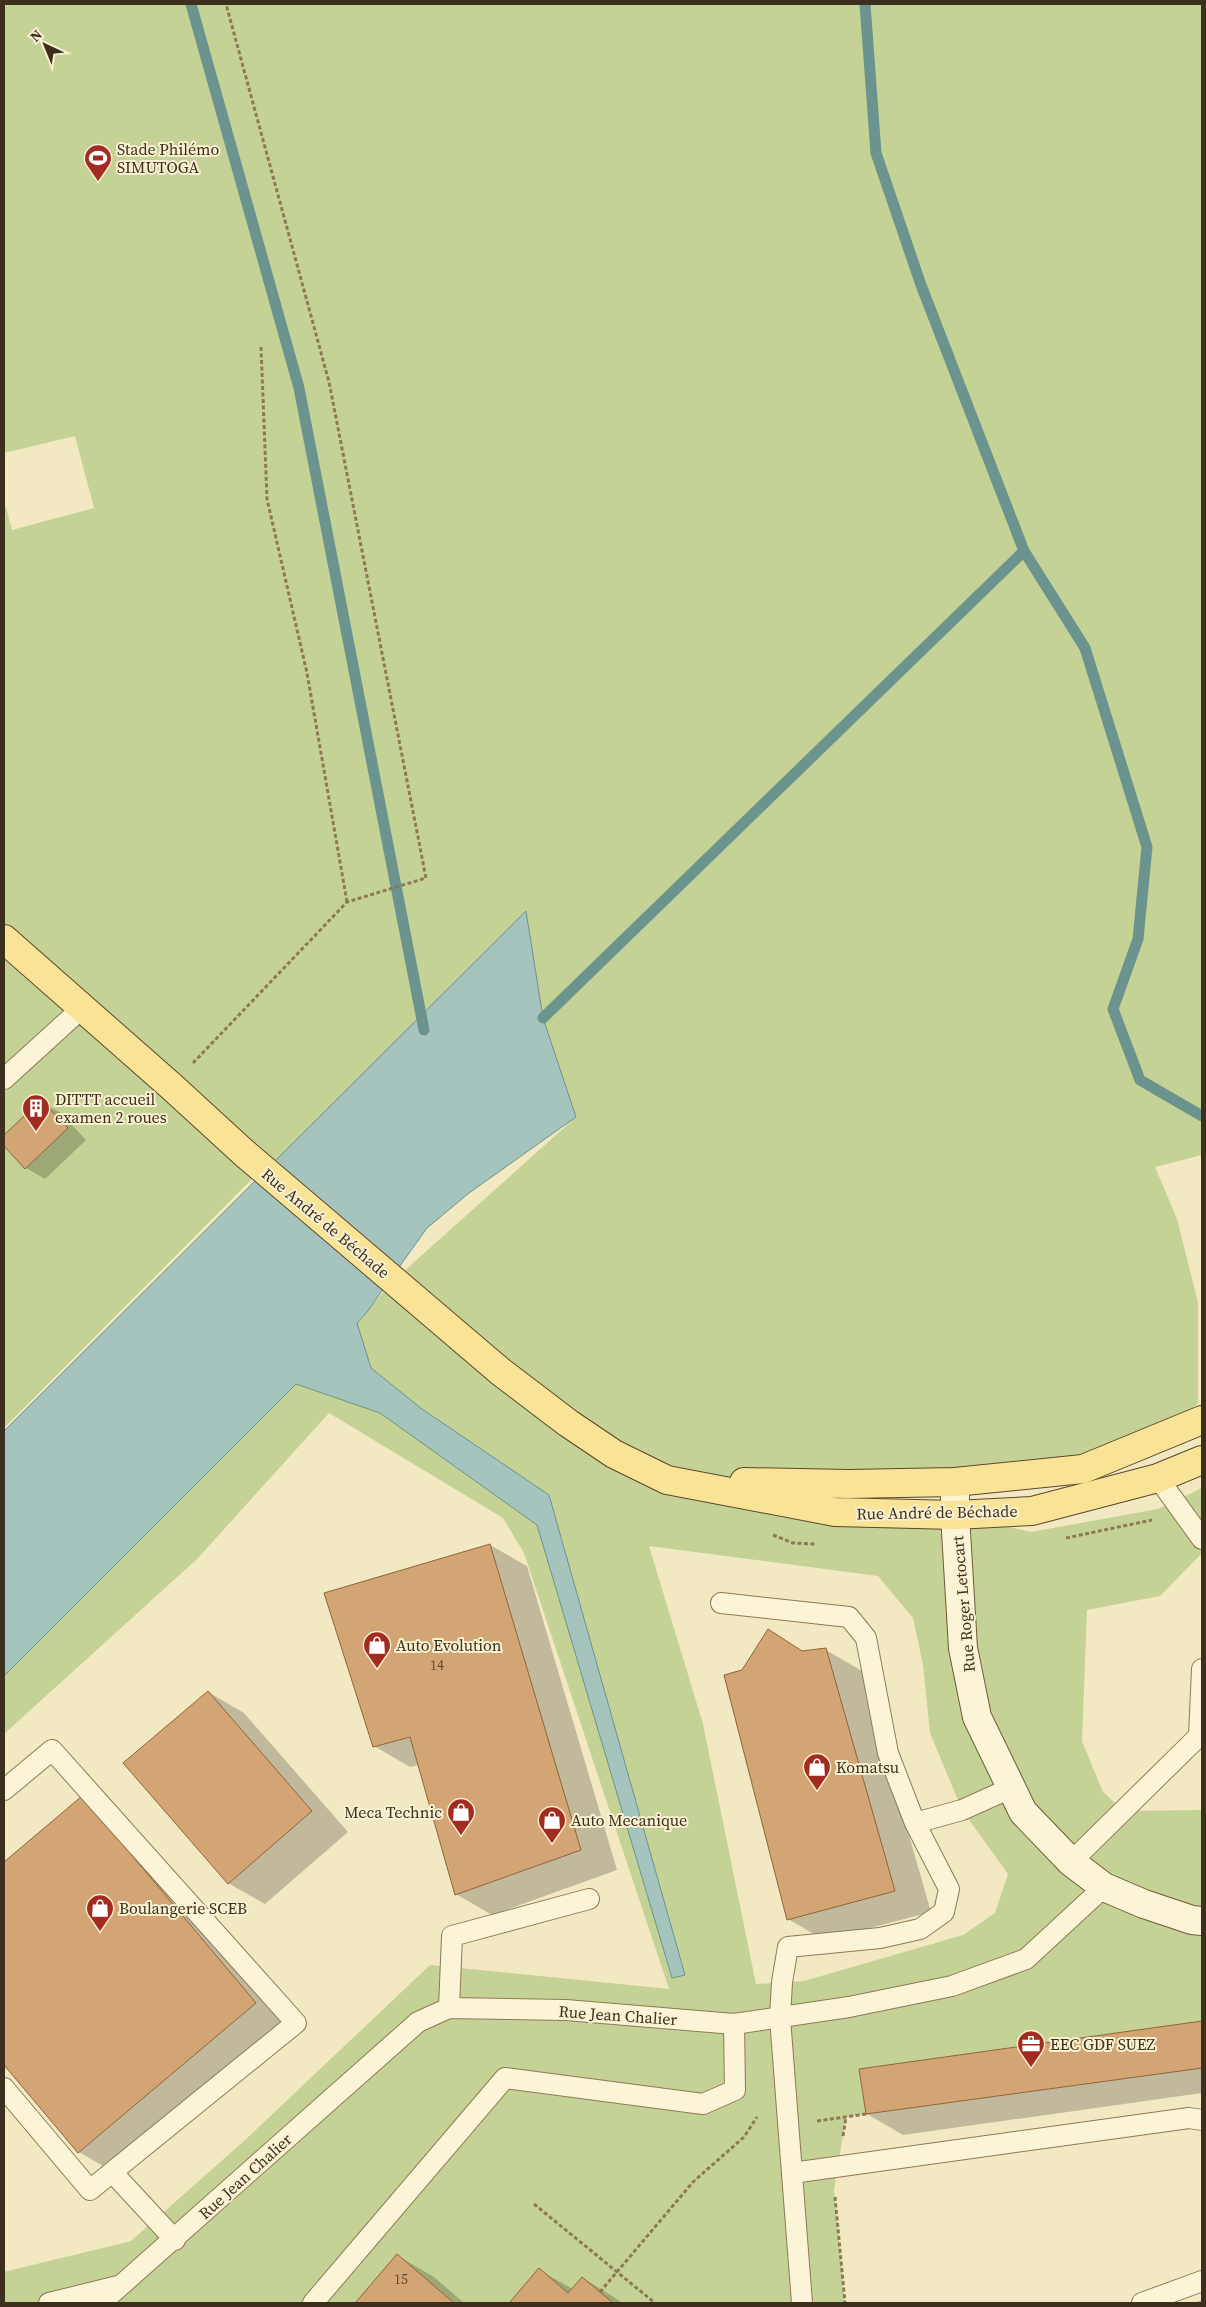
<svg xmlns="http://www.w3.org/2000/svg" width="1206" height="2307" font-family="'Source Serif 4',serif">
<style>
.green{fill:#c5d295;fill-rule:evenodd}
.water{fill:#a5c4be;stroke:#6a948d}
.shadow{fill:#0003}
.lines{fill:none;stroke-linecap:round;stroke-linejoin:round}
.stream{stroke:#6a948d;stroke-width:11}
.building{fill:#d4a574;stroke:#90643a}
.lane-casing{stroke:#8e7957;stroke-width:22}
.secondary-casing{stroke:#705a3a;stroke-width:30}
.primary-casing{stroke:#5b462c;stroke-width:30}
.path{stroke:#8e7957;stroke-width:3;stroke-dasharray:4 2.5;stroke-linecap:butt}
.lane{stroke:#fcf4d6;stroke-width:20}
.secondary{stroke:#fcf4d6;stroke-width:28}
.primary{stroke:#f9e397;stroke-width:28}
.labels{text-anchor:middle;stroke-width:4;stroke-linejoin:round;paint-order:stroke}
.number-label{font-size:14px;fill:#624c33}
.poi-label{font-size:16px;fill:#3c2f1d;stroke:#f9f1d2;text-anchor:start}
.street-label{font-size:16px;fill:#3c2f1d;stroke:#f9f1d2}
</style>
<rect width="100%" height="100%" fill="#f2e8c2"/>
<!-- green -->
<path class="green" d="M4,4H1202V1155L1155,1167L1177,1219L1198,1302V1404L1137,1446L1083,1469L672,1480L955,1515L1031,1532L1158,1509L1202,1488V1553L1160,1596L1087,1610L1082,1741L1103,1792L1124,1811L1202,1810V2021L859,2069L866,2114L846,2117L834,2190L845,2303H613L582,2277L568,2293L539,2269L509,2303H454L397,2255L355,2303H4V2272L131,2241L244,2141L430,1965L669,1989L524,1553L503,1518L329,1413L197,1559L4,1734V1676L357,1323L392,1282L576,1117L543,1018L525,912L266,1172L262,1169L4,1428V500L12,530L94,508L75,436L4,453ZM649,1546L878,1576L913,1618L923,1665L930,1733L962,1810L1008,1874L995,1913L963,1935L804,1981L756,1984L703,1724Z"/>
<!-- water -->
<path class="water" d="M526,911L543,1018L576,1117L469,1193L427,1228L367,1312L357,1323L371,1368L422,1409L549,1495L685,1975L672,1978L537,1525L380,1413L296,1384L4,1676V1431Z"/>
<!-- shadow -->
<g class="shadow">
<path d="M41,1102L61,1113L86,1140L45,1179L26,1168L4,1144V1137Z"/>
<path d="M490,1545L527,1566L617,1870L492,1915L456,1894L419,1765L410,1767L374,1746Z"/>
<path d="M768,1631L805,1652L826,1650L862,1671L931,1912L824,1940L788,1919L743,1671Z"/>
<path d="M208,1692L244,1713L348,1832L265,1904L228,1883Z"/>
<path d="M82,1797L292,2025L115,2173L79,2152L4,2063V1863Z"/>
<path d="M1202,2022V2093L903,2135L867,2114L861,2070Z"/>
<path d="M398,2256L434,2277L464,2303H357Z"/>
<path d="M539,2270L573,2289L583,2278L623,2303H510Z"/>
<path d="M1202,2300V2303H1193Z"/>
</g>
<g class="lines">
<!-- stream -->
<g class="stream">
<path d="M191,4L299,388L424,1030"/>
<path d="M1024,551L1085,648L1147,847L1138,939L1113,1009L1140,1080L1202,1116"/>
<path d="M543,1018L1024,551L921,285L876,153L865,4"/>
</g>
</g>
<!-- building -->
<g class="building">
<path d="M41,1100L68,1128L25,1169L4,1146V1135Z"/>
<path d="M490,1544L581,1850L455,1895L410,1737L373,1747L324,1593Z"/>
<path d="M768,1629L802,1651L826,1648L895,1891L787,1920L724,1675L742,1670Z"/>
<path d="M208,1691L312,1811L228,1884L123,1763Z"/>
<path d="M82,1796L256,2003L78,2153L4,2065V1862Z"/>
<path d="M1202,2021V2068L866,2114L859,2069Z"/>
<path d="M397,2254L454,2303H355Z"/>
<path d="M539,2268L568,2293L582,2277L613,2303H509Z"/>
</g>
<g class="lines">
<!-- lane casing -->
<g class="lane-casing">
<g id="lane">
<path d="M4,1079L82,1008"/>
<path d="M1158,1478L1202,1539"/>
<path d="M721,1603L849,1617L866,1638L888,1753L915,1823L962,1810L1011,1788"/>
<path d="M1199,1736L1202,1669"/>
<path d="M4,1790L52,1750L296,2023L90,2190L4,2088"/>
<path d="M1071,1862L1199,1736L1202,1737"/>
<path d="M449,2008L452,1936L589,1899"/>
<path d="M113,2173L175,2240"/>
<path d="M792,2173L1189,2118L1202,2120"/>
<path d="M49,2303L118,2286"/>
<path d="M101,2303L418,2022L449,2008L566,2010L734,2024L849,2007L952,1986L1026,1959L1104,1887"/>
<path d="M313,2303L505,2078L703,2104L735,2090L734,2024"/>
<path d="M802,2303L780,2018L782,1982L788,1947L880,1938L920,1929L944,1912L949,1889L915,1823"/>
<path d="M1142,2303L1202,2281"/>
</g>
</g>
<!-- secondary casing -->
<g class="secondary-casing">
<path id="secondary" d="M955,1482V1515L963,1648L977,1717L1023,1812L1071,1862L1104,1887L1144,1904L1192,1920L1202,1921"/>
</g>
<!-- primary casing -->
<g class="primary-casing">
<g id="primary">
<path d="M4,939L171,1086L243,1152L501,1372L568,1423L614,1454L667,1480L835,1512L955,1515L1032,1511L1158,1478L1202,1460"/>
<path d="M744,1482L849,1484L955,1482L1083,1469L1202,1420"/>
</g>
</g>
<!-- path -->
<g class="path">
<path d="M261,347L267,499L307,673L347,902"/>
<path d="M193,1063L347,902L426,878L329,382L226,4"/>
<path d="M773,1535L793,1543L816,1544"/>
<path d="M1066,1538L1152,1520"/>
<path d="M817,2121L866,2114"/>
<path d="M843,2136L846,2117"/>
<path d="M835,2197L845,2303"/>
<path d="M534,2204L655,2303"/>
<path d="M600,2292L693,2182L744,2137L757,2117"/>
</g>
<!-- lane -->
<use href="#lane" class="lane"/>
<!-- secondary -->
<use href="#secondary" class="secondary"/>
<!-- primary -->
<use href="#primary" class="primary"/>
</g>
<!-- icons -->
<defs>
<g id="stadium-pin" transform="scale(1.4375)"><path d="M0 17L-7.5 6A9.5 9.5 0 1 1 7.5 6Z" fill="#a32c21" stroke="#f9f1d2"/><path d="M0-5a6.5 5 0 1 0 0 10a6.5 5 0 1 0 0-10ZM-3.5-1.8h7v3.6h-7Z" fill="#fff"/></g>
<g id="building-pin" transform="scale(1.4375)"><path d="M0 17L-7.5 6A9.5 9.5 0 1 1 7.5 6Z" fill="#a32c21" stroke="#f9f1d2"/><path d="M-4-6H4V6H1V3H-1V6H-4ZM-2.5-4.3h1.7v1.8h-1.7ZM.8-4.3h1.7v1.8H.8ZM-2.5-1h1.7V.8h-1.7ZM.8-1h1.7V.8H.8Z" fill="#fff"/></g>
<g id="shop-pin" transform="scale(1.4375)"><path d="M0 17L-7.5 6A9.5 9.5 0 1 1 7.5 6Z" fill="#a32c21" stroke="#f9f1d2"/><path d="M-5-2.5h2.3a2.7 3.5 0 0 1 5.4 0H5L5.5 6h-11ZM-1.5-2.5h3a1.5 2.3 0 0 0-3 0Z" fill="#fff"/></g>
<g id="office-pin" transform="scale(1.4375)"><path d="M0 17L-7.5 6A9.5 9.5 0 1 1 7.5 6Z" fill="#a32c21" stroke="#f9f1d2"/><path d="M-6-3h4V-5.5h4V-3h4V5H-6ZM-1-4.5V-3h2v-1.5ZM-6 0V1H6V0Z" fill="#fff"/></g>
</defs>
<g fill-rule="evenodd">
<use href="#stadium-pin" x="98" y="158"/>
<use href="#building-pin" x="36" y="1108"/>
<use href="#shop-pin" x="377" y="1645"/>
<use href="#shop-pin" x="817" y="1767"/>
<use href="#shop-pin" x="461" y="1812"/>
<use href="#shop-pin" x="552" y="1820"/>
<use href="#shop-pin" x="100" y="1908"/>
<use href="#office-pin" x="1031" y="2044"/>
</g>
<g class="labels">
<!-- number labels -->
<g class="number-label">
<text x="437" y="1670">14</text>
<text x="401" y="2284">15</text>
</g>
<!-- poi labels -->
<g class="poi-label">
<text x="117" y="155">Stade Philémo<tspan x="117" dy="18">SIMUTOGA</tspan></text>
<text x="55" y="1105">DITTT accueil<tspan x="55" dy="18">examen 2 roues</tspan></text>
<text x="396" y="1651">Auto Evolution</text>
<text x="836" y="1773">Komatsu</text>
<text x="442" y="1818" text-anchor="end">Meca Technic</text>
<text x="571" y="1826">Auto Mecanique</text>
<text x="119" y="1914">Boulangerie SCEB</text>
<text x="1050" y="2050">EEC GDF SUEZ</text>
</g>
<!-- street labels -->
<g class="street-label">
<text transform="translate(326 1223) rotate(40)" y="6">Rue André de Béchade</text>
<text transform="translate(937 1512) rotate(-1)" y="6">Rue André de Béchade</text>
<text transform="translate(963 1604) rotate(-95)" y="6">Rue Roger Letocart</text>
<text transform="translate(618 2015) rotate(4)" y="6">Rue Jean Chalier</text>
<text transform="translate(245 2176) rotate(-42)" y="6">Rue Jean Chalier</text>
</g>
</g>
<!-- border -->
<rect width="1206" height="2307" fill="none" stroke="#3c2f1d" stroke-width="10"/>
<!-- north arrow -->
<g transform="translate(45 45) rotate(316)" stroke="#f9f1d2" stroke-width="4" paint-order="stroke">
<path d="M0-4L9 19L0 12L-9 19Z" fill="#3c2f1d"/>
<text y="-8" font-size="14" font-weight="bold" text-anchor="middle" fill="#3c2f1d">N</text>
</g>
</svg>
